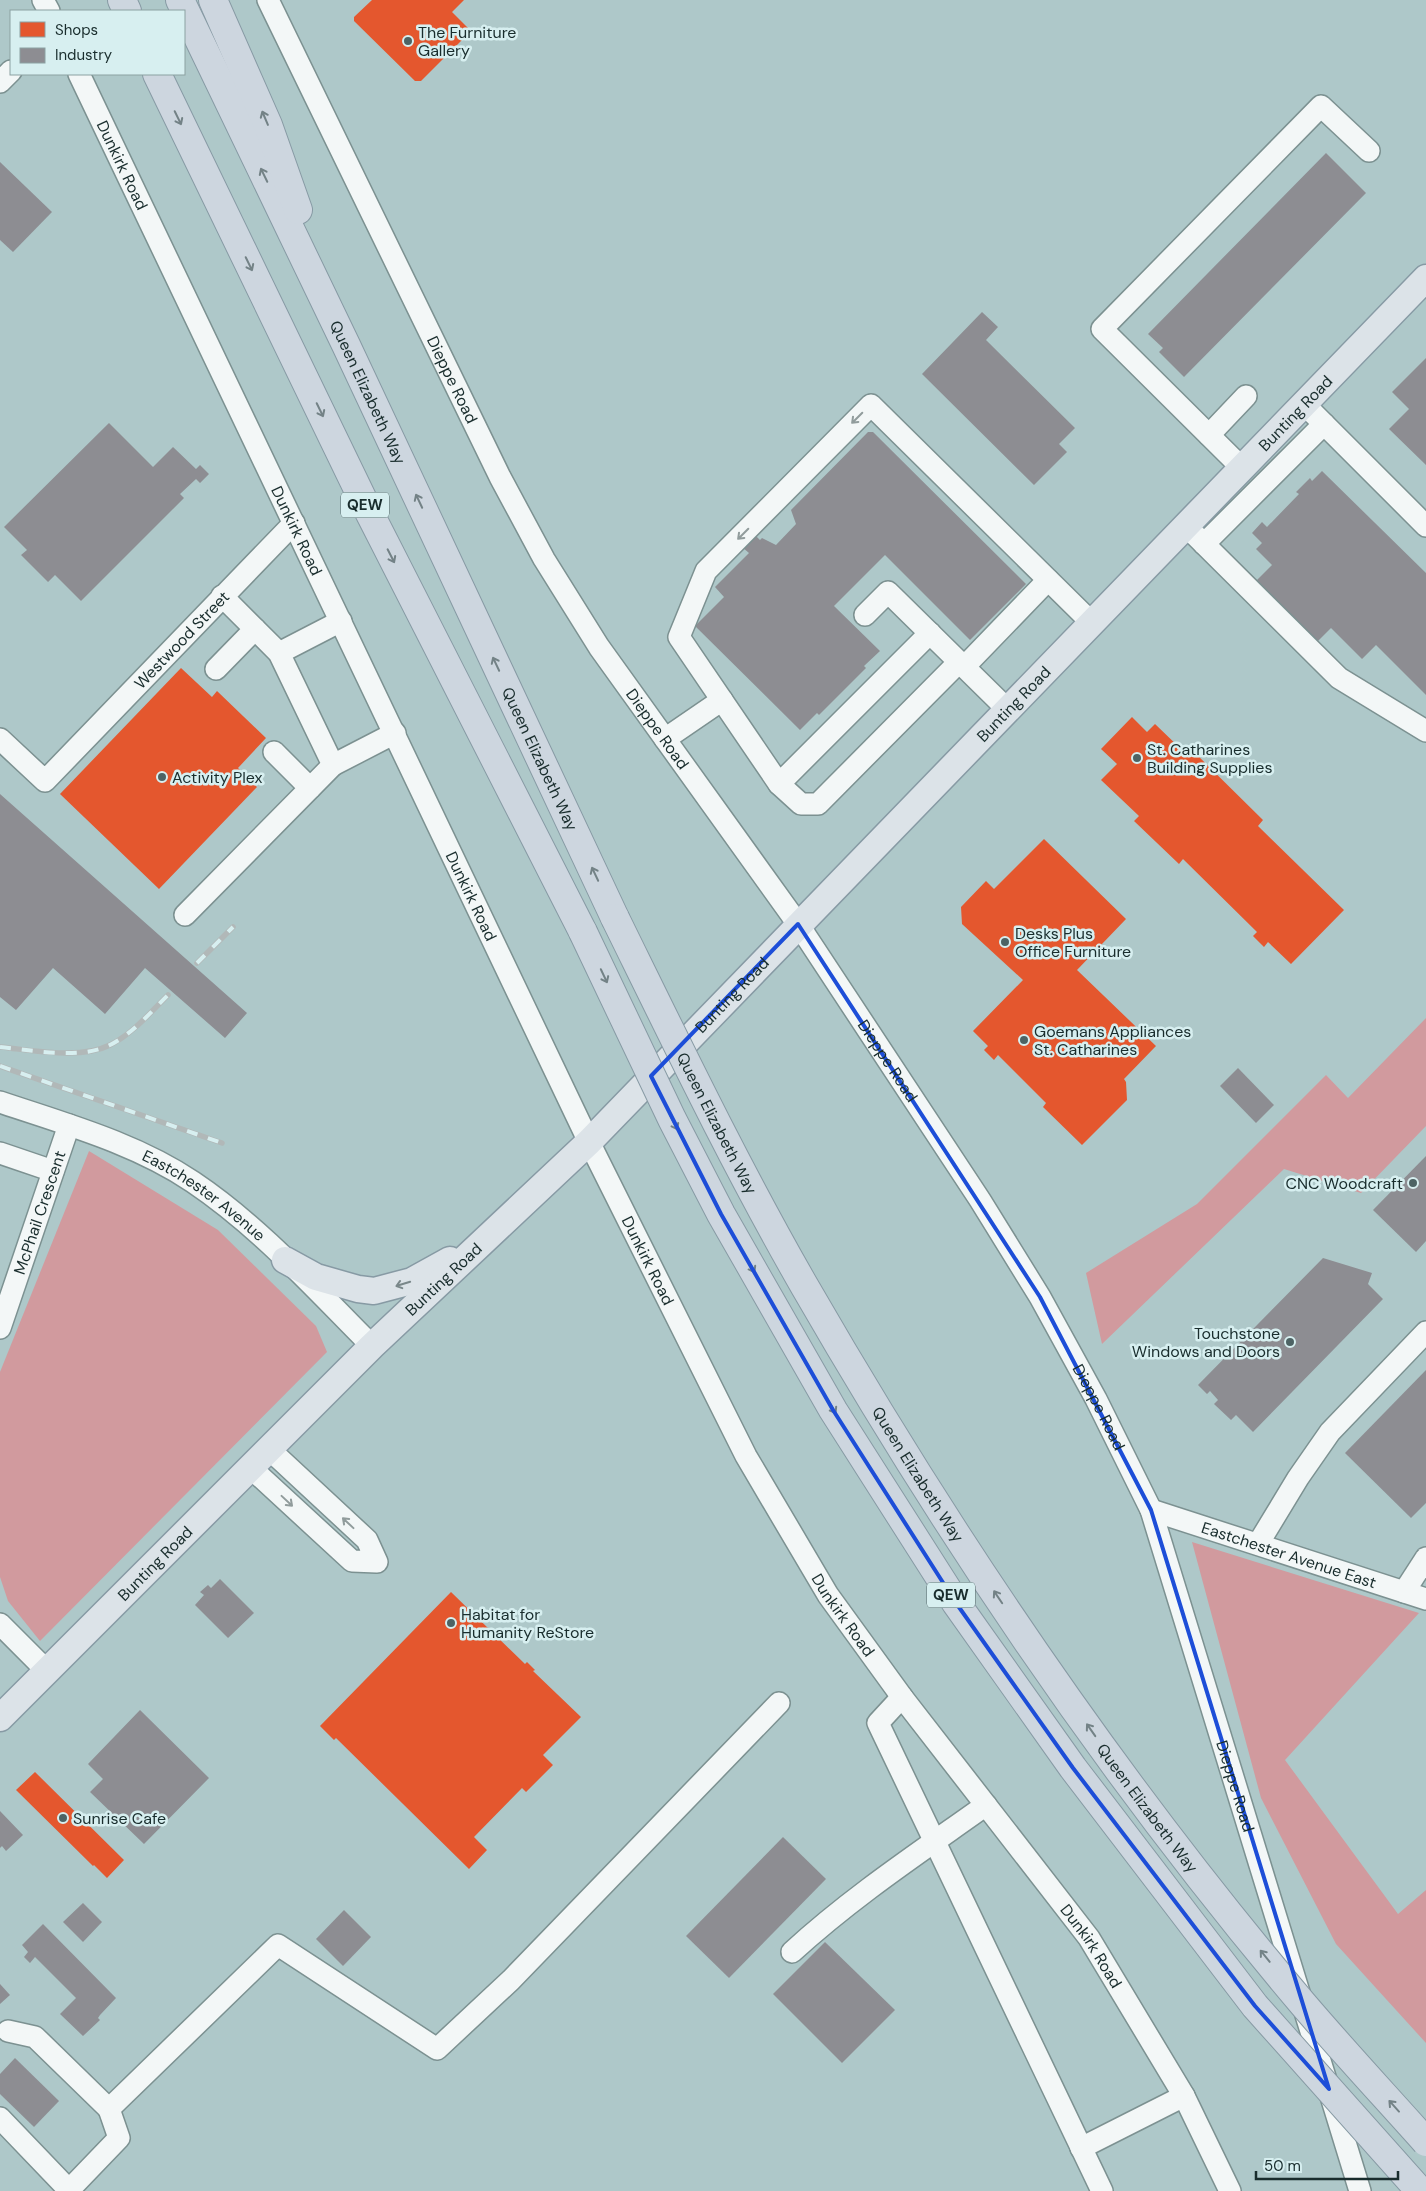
<svg xmlns="http://www.w3.org/2000/svg" width="1426" height="2191" font-family="'DM Sans',sans-serif">
<style>
.green{fill:#d19a9e}
.shops{fill:#e4572e}
.industry{fill:#8d8d92}
.lines{fill:none;stroke-linecap:round;stroke-linejoin:round}
.minor-casing{stroke:#7c9191;stroke-width:24}
.major-casing{stroke:#879aa4;stroke-width:29}
.highway-casing{stroke:#879aa4;stroke-width:30}
.minor{stroke:#f3f7f7;stroke-width:21}
.major{stroke:#dce3e8;stroke-width:26}
.highway{stroke:#cdd6df;stroke-width:28}
.rail-casing{stroke:#b1b8b8;stroke-width:5.5}
.rail{stroke:#d7eff0;stroke-width:4;stroke-dasharray:11;stroke-linecap:butt}
.highway-bridge-casing{stroke:#879aa4;stroke-width:30;stroke-linecap:butt}
.highway-bridge{stroke:#cdd6df;stroke-width:28}
.oneway{stroke:#738286}
.oneway2{stroke:#919c9c}
.oneway3{stroke:#7a888a}
.marked{fill:none;stroke:#1d4ed8;stroke-width:4;stroke-linejoin:round}
.poi-dot{fill:#4d6364;stroke:#d7eff0;stroke-width:2}
.labels{text-anchor:middle;stroke-width:5;stroke-linejoin:round;paint-order:stroke}
.shield{fill:#d7eff0;stroke:#526768;stroke-width:1}
.shield-label{font-size:15px;font-weight:bold;fill:#192d2d}
.poi-label{font-size:16px;fill:#192d2d;stroke:#d7eff0;text-anchor:start}
.street-label{font-size:16px;fill:#192d2d;stroke:#d7eff0}
</style>
<rect width="100%" height="100%" fill="#aec8c9"/>
<!-- green -->
<g class="green">
<path d="M1426,1018V1126L1361,1193L1284,1169L1102,1344L1086,1273L1197,1204L1326,1075L1348,1098Z"/>
<path d="M89,1151L218,1230L316,1326L327,1352L40,1641L8,1601L0,1577V1372Z"/>
<path d="M1192,1542L1419,1613L1285,1760L1398,1914L1426,1890V2043L1336,1944L1261,1798Z"/>
</g>
<!-- shops -->
<g class="shops">
<path d="M372,0H464L452,12L471,31L421,81H415L354,21V17Z"/>
<path d="M181,668L212,697L217,691L266,738L238,768L257,787L159,889L60,794Z"/>
<path d="M1132,717L1147,732L1155,724L1182,750L1187,745L1263,820L1258,826L1344,910L1291,964L1268,942L1264,947L1253,936L1257,932L1183,859L1179,864L1134,821L1139,816L1101,780L1117,764L1101,749Z"/>
<path d="M1044,839L1126,919L1077,970L1156,1046L1124,1079L1126,1082L1127,1100L1082,1145L1043,1107L1046,1103L998,1055L994,1060L984,1050L988,1046L973,1031L1023,980L962,924L961,907L986,881L994,889Z"/>
<path d="M451,1592L525,1664L527,1662L535,1670L533,1671L581,1717L543,1755L553,1765L526,1792L522,1788L474,1837L487,1850L469,1869L336,1738L334,1740L320,1726Z"/>
<path d="M35,1772L124,1860L107,1878L94,1865L93,1866L16,1790Z"/>
</g>
<!-- industry -->
<g class="industry">
<path d="M1326,153L1366,193L1184,377L1159,352L1163,348L1148,334Z"/>
<path d="M0,162L52,212L13,252L0,240Z"/>
<path d="M982,312L998,327L986,340L1075,428L1059,444L1067,452L1034,485L922,374Z"/>
<path d="M1426,358V465L1389,429L1409,409L1392,392Z"/>
<path d="M109,423L153,467L173,447L196,469L200,465L209,474L200,483L196,479L180,494L184,498L81,601L55,575L48,582L21,555L27,550L4,527Z"/>
<path d="M868,432H873L1026,584L970,640L885,555L834,606L880,651L864,666L866,668L819,715L817,713L800,730L695,626L724,597L715,587L749,553L742,547L754,534L760,540L762,538L776,545L796,524L791,510Z"/>
<path d="M1322,471L1426,573V695L1376,645L1362,659L1331,628L1312,647L1251,586L1272,565L1256,549L1262,543L1252,533L1262,522L1267,527L1299,494L1296,492L1310,478L1312,481Z"/>
<path d="M0,794L247,1013L225,1038L145,968L105,1014L53,968L16,1010L0,997Z"/>
<path d="M1238,1068L1274,1105L1256,1123L1220,1086Z"/>
<path d="M1426,1156V1241L1416,1252L1373,1210Z"/>
<path d="M1323,1258L1372,1273L1368,1284L1383,1299L1253,1432L1236,1415L1231,1420L1214,1404L1218,1400L1210,1391L1207,1394L1198,1385Z"/>
<path d="M1426,1370V1503L1411,1518L1345,1453Z"/>
<path d="M220,1579L254,1613L228,1638L195,1605L204,1595L200,1592L208,1585L211,1588Z"/>
<path d="M140,1710L209,1778L144,1844L90,1792L103,1779L88,1764Z"/>
<path d="M0,1811L23,1835L6,1851L2,1846L0,1848Z"/>
<path d="M783,1837L826,1879L729,1978L686,1936Z"/>
<path d="M83,1903L102,1922L83,1942L63,1922Z"/>
<path d="M344,1910L371,1937L343,1966L316,1939Z"/>
<path d="M43,1924L116,1998L100,2015L98,2018L100,2020L83,2036L60,2014L76,1998L35,1957L30,1963L24,1957L28,1952L22,1945Z"/>
<path d="M825,1942L895,2010L842,2063L773,1994Z"/>
<path d="M0,1984L10,1995L0,2004Z"/>
<path d="M15,2058L59,2101L34,2127L0,2094V2074Z"/>
</g>
<g class="lines">
<!-- minor casing -->
<g class="minor-casing">
<g id="minor">
<path d="M43,0L49,11"/>
<path id="s1" d="M268,0L500,477L544,559L599,647L798,924L980,1200L1040,1297L1096,1399L1151,1510L1360,2191"/>
<path id="s2" d="M79,74L589,1142L746,1456L828,1595L902,1697L1089,1938L1184,2096L1230,2191"/>
<path d="M0,82L11,71"/>
<path d="M1304,404L1426,526"/>
<path d="M1209,435L1246,396"/>
<path d="M1242,468L1102,329L1321,106L1369,151"/>
<path d="M1186,526L1339,678L1426,731"/>
<path d="M1204,544L1324,424"/>
<path d="M865,615L888,592L1007,709"/>
<path d="M930,633L779,784L679,637L706,571L871,405L1092,623"/>
<path d="M279,653L341,621"/>
<path d="M965,666L1048,580"/>
<path d="M216,669L255,629"/>
<path id="s3" d="M0,739L45,781L294,523"/>
<path d="M665,739L722,700"/>
<path d="M274,752L310,788"/>
<path d="M333,765L395,733"/>
<path d="M779,784L801,804H818L959,662"/>
<path d="M185,915L333,765L279,653L222,596"/>
<path id="s4" d="M0,1102C65,1124 135,1143 193,1182C260,1227 315,1289 372,1346"/>
<path d="M0,1153L53,1171"/>
<path id="s5" d="M0,1328L69,1125"/>
<path d="M251,1468L352,1561L377,1562L367,1540L269,1449"/>
<path id="s6" d="M1151,1510L1426,1599"/>
<path d="M1258,1544L1298,1478L1330,1432L1426,1332"/>
<path d="M1404,1592L1426,1558"/>
<path d="M0,1624L46,1670"/>
<path d="M902,1697L878,1723L1102,2191"/>
<path d="M792,1952C852,1897 920,1852 986,1805"/>
<path d="M8,2031L35,2037L109,2109L278,1945L437,2049L511,1980L779,1703"/>
<path d="M0,2118L69,2190L119,2138L109,2109"/>
<path d="M1081,2148L1184,2096"/>
</g>
</g>
<!-- major casing -->
<g class="major-casing">
<g id="major">
<path d="M285,1260L316,1277L358,1289L374,1291L412,1281L450,1260"/>
<path id="s7" d="M0,1718L372,1346L589,1142L1426,278"/>
</g>
</g>
<!-- highway casing -->
<g class="highway-casing">
<g id="highway">
<path d="M122,0L127,11"/>
<path id="s8" d="M180,0L346,345L615,918"/>
<path d="M213,0L268,125L298,210"/>
<path d="M157,74L366,506L583,932"/>
</g>
</g>
<!-- minor -->
<use href="#minor" class="minor"/>
<!-- major -->
<use href="#major" class="major"/>
<!-- highway -->
<use href="#highway" class="highway"/>
<!-- rail casing -->
<g class="rail-casing">
<g id="rail">
<path d="M197,963L233,927"/>
<path d="M0,1047C32,1050 80,1060 110,1045C132,1034 150,1013 168,995"/>
<path d="M0,1066L222,1143"/>
</g>
</g>
<!-- rail -->
<use href="#rail" class="rail"/>
<!-- highway-bridge casing -->
<g class="highway-bridge-casing">
<g id="highway-bridge">
<path id="s9" d="M615,918C676,1042 736,1167 805,1287C949,1537 1116,1783 1303,2004C1343,2051 1385,2096 1426,2142"/>
<path d="M583,932L672,1119L721,1214L833,1410L956,1603L1073,1768L1255,2006L1420,2191"/>
</g>
</g>
<!-- highway-bridge -->
<use href="#highway-bridge" class="highway-bridge"/>
</g>
<!-- one-way arrows -->
<defs><path id="oneway-shaft" d="M-6 0H5M1.5-3L5.5 0L1.5 3" fill="none" stroke-width="1.6" stroke-linecap="round" stroke-linejoin="round" transform="scale(1.25)"/></defs>
<g class="oneway">
<use href="#oneway-shaft" transform="translate(178 118) rotate(64)"/>
<use href="#oneway-shaft" transform="translate(265 118) rotate(-113)"/>
<use href="#oneway-shaft" transform="translate(264 175) rotate(-116)"/>
<use href="#oneway-shaft" transform="translate(249 264) rotate(64)"/>
<use href="#oneway-shaft" transform="translate(320 410) rotate(64)"/>
<use href="#oneway-shaft" transform="translate(419 501) rotate(-115)"/>
<use href="#oneway-shaft" transform="translate(391 556) rotate(63)"/>
<use href="#oneway-shaft" transform="translate(496 664) rotate(-115)"/>
<use href="#oneway-shaft" transform="translate(595 874) rotate(-115)"/>
<use href="#oneway-shaft" transform="translate(604 976) rotate(65)"/>
<use href="#oneway-shaft" transform="translate(674 1123) rotate(63)"/>
<use href="#oneway-shaft" transform="translate(751 1266) rotate(61)"/>
<use href="#oneway-shaft" transform="translate(832 1407) rotate(59)"/>
<use href="#oneway-shaft" transform="translate(998 1597) rotate(-124)"/>
<use href="#oneway-shaft" transform="translate(1091 1730) rotate(-125)"/>
<use href="#oneway-shaft" transform="translate(1265 1956) rotate(-129)"/>
<use href="#oneway-shaft" transform="translate(1394 2106) rotate(-132)"/>
</g>
<g class="oneway2">
<use href="#oneway-shaft" transform="translate(857 418) rotate(135)"/>
<use href="#oneway-shaft" transform="translate(743 534) rotate(135)"/>
<use href="#oneway-shaft" transform="translate(287 1501) rotate(43)"/>
<use href="#oneway-shaft" transform="translate(348 1523) rotate(-137)"/>
</g>
<use class="oneway3" href="#oneway-shaft" transform="translate(403 1284) rotate(163)"/>
<!-- marked area -->
<path class="marked" d="M798,924L1040,1297L1151,1510L1329,2089L1255,2006L1073,1768L956,1603L833,1410L721,1214L651,1076Z"/>
<!-- markers -->
<g class="poi-dot">
<circle cx="408" cy="41" r="5"/>
<circle cx="1137" cy="758" r="5"/>
<circle cx="162" cy="777" r="5"/>
<circle cx="1005" cy="942" r="5"/>
<circle cx="1024" cy="1040" r="5"/>
<circle cx="1413" cy="1183" r="5"/>
<circle cx="1290" cy="1342" r="5"/>
<circle cx="451" cy="1623" r="5"/>
<circle cx="63" cy="1818" r="5"/>
</g>
<g class="labels">
<!-- shield labels -->
<g class="shield">
<rect x="341" y="492.5" width="48" height="25" rx="4"/>
<rect x="927" y="1582.5" width="48" height="25" rx="4"/>
</g>
<g class="shield-label">
<text x="365" y="510">QEW</text>
<text x="951" y="1600">QEW</text>
</g>
<!-- poi labels -->
<g class="poi-label">
<text x="418" y="38">The Furniture<tspan x="418" dy="18">Gallery</tspan></text>
<text x="1147" y="755">St. Catharines<tspan x="1147" dy="18">Building Supplies</tspan></text>
<text x="172" y="783">Activity Plex</text>
<text x="1015" y="939">Desks Plus<tspan x="1015" dy="18">Office Furniture</tspan></text>
<text x="1034" y="1037">Goemans Appliances<tspan x="1034" dy="18">St. Catharines</tspan></text>
<text x="1403" y="1189" text-anchor="end">CNC Woodcraft</text>
<text x="1280" y="1339" text-anchor="end">Touchstone<tspan x="1280" dy="18">Windows and Doors</tspan></text>
<text x="461" y="1620">Habitat for<tspan x="461" dy="18">Humanity ReStore</tspan></text>
<text x="73" y="1824">Sunrise Cafe</text>
</g>
<!-- street labels -->
<g class="street-label">
<text dy="6" stroke="none"><textPath href="#s2" startOffset="101">Dunkirk Road</textPath></text>
<text dy="6" stroke="none"><textPath href="#s1" startOffset="422">Dieppe Road</textPath></text>
<text dy="6" stroke="none"><textPath href="#s8" startOffset="435">Queen Elizabeth Way</textPath></text>
<text dy="6" stroke="none"><textPath href="#s7" startOffset="1839">Bunting Road</textPath></text>
<text dy="6" stroke="none"><textPath href="#s2" startOffset="506">Dunkirk Road</textPath></text>
<text dy="6" stroke="none"><textPath href="#s3" startOffset="258">Westwood Street</textPath></text>
<text dy="6" stroke="none"><textPath href="#s7" startOffset="1434">Bunting Road</textPath></text>
<text dy="6" stroke="none"><textPath href="#s1" startOffset="828">Dieppe Road</textPath></text>
<text dy="6" stroke="none"><textPath href="#s8" startOffset="840">Queen Elizabeth Way</textPath></text>
<text dy="6" stroke="none"><textPath href="#s2" startOffset="911">Dunkirk Road</textPath></text>
<text dy="6" stroke="none"><textPath href="#s7" startOffset="1029">Bunting Road</textPath></text>
<text dy="6" stroke="none"><textPath href="#s1" startOffset="1232">Dieppe Road</textPath></text>
<text dy="6" stroke="none"><textPath href="#s9" startOffset="229">Queen Elizabeth Way</textPath></text>
<text dy="6" stroke="none"><textPath href="#s4" startOffset="226">Eastchester Avenue</textPath></text>
<text dy="6" stroke="none"><textPath href="#s5" startOffset="122">McPhail Crescent</textPath></text>
<text dy="6" stroke="none"><textPath href="#s2" startOffset="1316">Dunkirk Road</textPath></text>
<text dy="6" stroke="none"><textPath href="#s7" startOffset="624">Bunting Road</textPath></text>
<text dy="6" stroke="none"><textPath href="#s1" startOffset="1638">Dieppe Road</textPath></text>
<text dy="6" stroke="none"><textPath href="#s9" startOffset="634">Queen Elizabeth Way</textPath></text>
<text dy="6" stroke="none"><textPath href="#s6" startOffset="145">Eastchester Avenue East</textPath></text>
<text dy="6" stroke="none"><textPath href="#s7" startOffset="219">Bunting Road</textPath></text>
<text dy="6" stroke="none"><textPath href="#s2" startOffset="1721">Dunkirk Road</textPath></text>
<text dy="6" stroke="none"><textPath href="#s1" startOffset="2042">Dieppe Road</textPath></text>
<text dy="6" stroke="none"><textPath href="#s9" startOffset="1039">Queen Elizabeth Way</textPath></text>
<text dy="6" stroke="none"><textPath href="#s2" startOffset="2135">Dunkirk Road</textPath></text>
</g>
</g>
<!-- legend -->
<rect x="10" y="10" width="175" height="65" fill="#d7eff0" stroke="#8ba1a2"/>
<rect x="20" y="22" width="25" height="15" fill="#e4572e" stroke="#8ba1a2"/>
<text x="55" y="35" font-size="15" fill="#192d2d">Shops</text>
<rect x="20" y="48" width="25" height="15" fill="#8d8d92" stroke="#8ba1a2"/>
<text x="55" y="60" font-size="15" fill="#192d2d">Industry</text>
<!-- scale -->
<path d="M1256 2171v8h142v-8" fill="none" stroke="#192d2d" stroke-width="2.5"/>
<text x="1264" y="2171" font-size="15" fill="#192d2d" stroke="#d7eff0" stroke-width="4" paint-order="stroke">50 m</text>
</svg>
